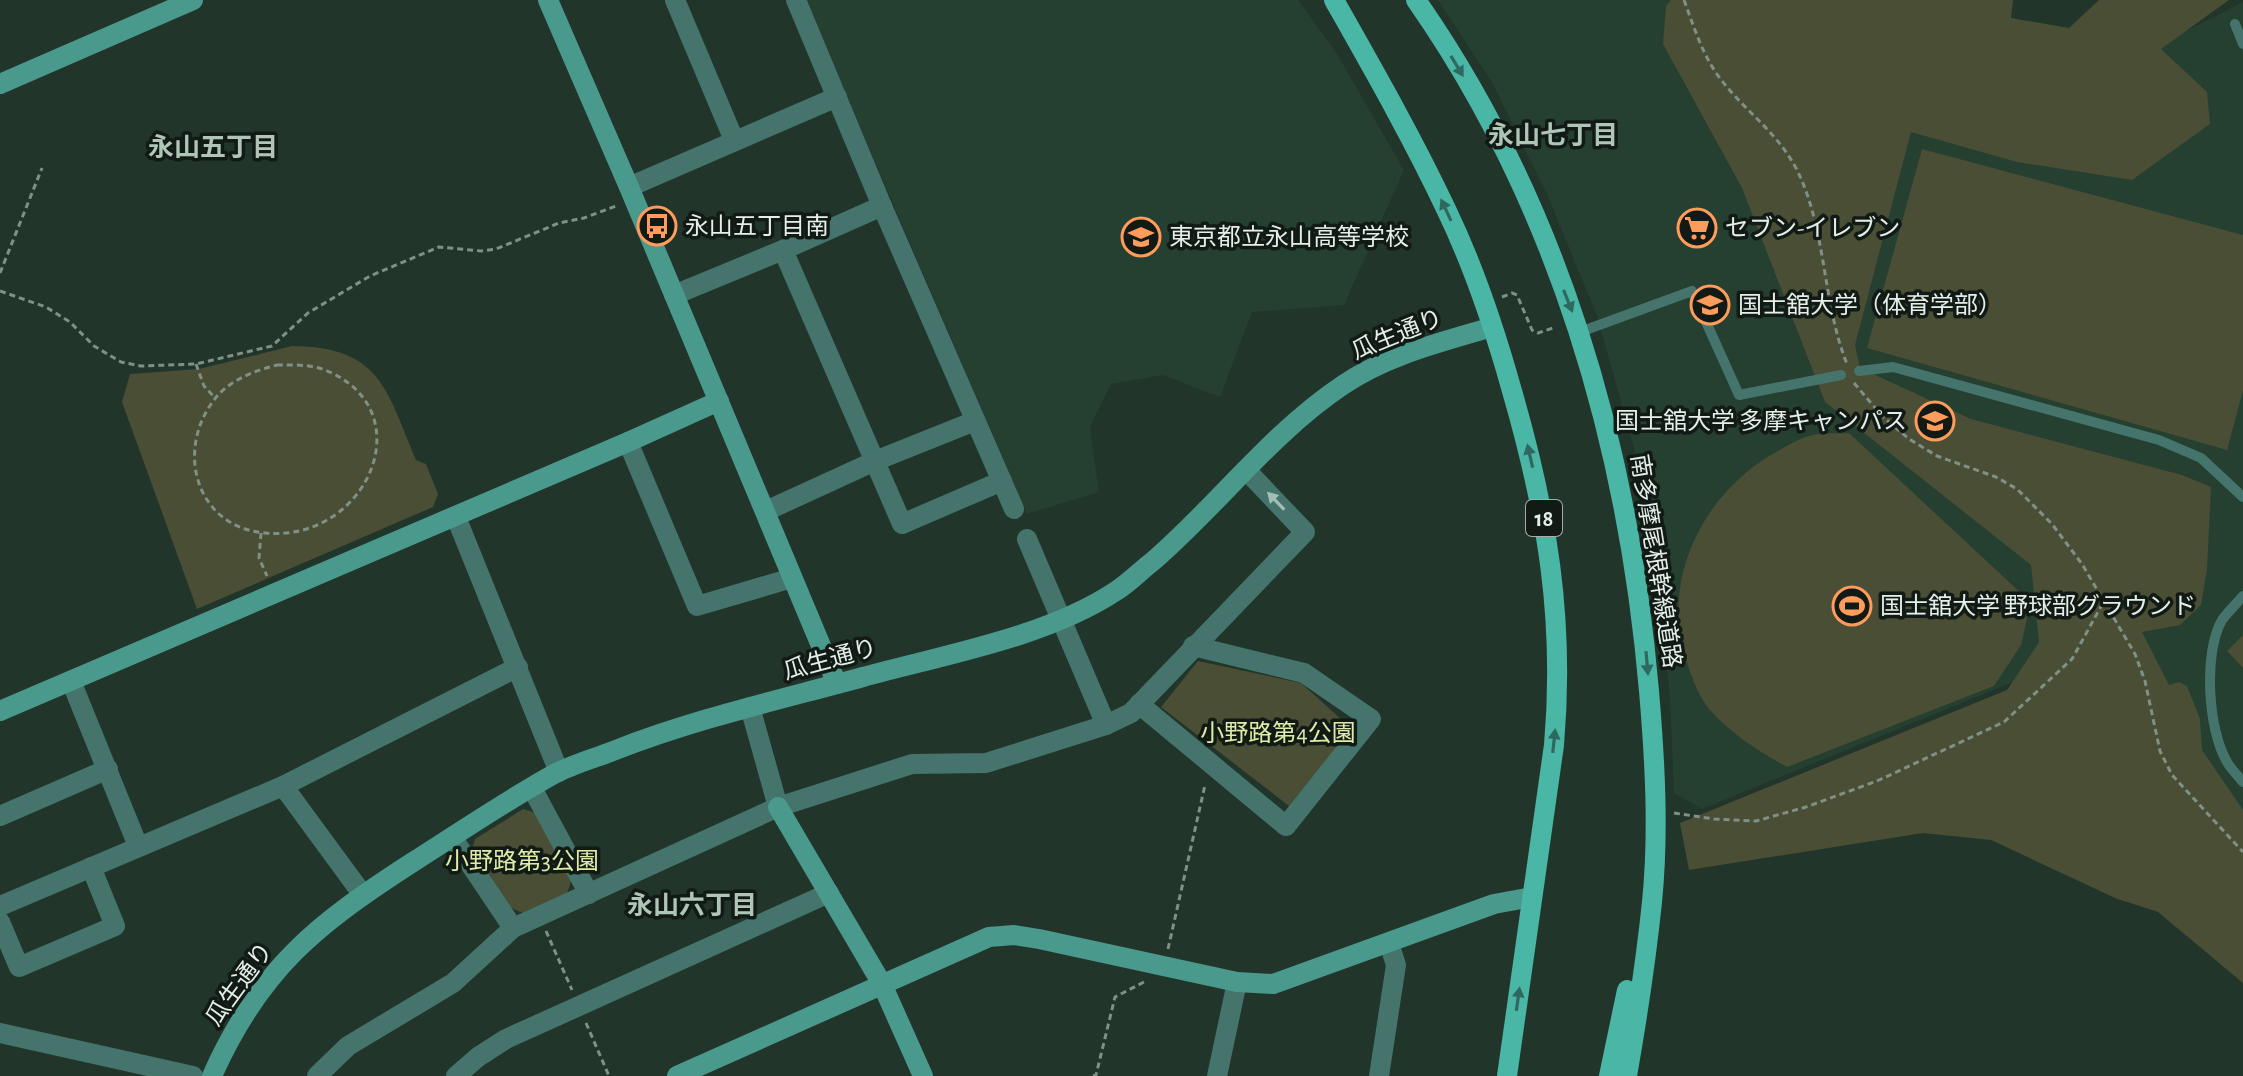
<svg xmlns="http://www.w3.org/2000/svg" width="2243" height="1076" font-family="'Alegreya Sans','Noto Sans JP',sans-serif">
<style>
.built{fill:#253f31}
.green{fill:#494e34}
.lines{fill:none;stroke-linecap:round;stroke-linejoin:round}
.path{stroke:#809087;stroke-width:3;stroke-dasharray:6 4;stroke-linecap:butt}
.lane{stroke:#44746b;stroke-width:10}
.street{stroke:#44746b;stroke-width:20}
.secondary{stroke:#49998c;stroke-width:20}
.primary{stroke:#4ab6a6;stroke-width:20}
.oneway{fill:#2e685e}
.oneway2{fill:#a3beb6}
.labels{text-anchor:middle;stroke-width:7;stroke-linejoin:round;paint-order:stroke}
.shield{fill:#121a16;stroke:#a4afa9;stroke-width:2}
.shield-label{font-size:22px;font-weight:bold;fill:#e3efe8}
.poi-label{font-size:24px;fill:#e3efe8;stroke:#121a16;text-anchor:start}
.street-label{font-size:24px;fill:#e3efe8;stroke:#121a16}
.park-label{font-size:24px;fill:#dfeca7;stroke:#121a16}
.neighbourhood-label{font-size:26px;font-weight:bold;fill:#aec5b8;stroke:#121a16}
</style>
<rect width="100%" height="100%" fill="#22352b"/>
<!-- built -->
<g class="built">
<path d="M805,0H1298L1337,54L1404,170L1344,305L1252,312L1220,397L1163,375L1111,384L1090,427L1099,492L1027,514Z"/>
<path d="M1438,0H1680L2166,41L2243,2V833L2055,665L1702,809L1674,793L1670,698L1659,587L1639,466L1597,316L1547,194L1493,84Z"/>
</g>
<!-- green -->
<g class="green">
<path d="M1671,0H2013L2011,18L2069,28L2099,0H2229L2161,49L2207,92L2210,124L2132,180L2017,162L1911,132L1855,345L1860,368L1971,419L2182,475L2211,487L2207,569L2201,605L2180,625L2142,632L2169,685L2179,682L2187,686L2200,719L2202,750L2243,810V983L2158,912L2115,898L1991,840L1923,833L1689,870L1680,823L2007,690L2039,642L2031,565L1825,402L1742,188L1663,44L1666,6Z"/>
<path d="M1922,149L2243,235V391L2227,450L1867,348Z"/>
<path d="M292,346C380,347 386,388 416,460L426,464L438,494L433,507L197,609L122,402L130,374L199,369Z"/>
<path d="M1849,433L2022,594L2027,619L2021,645L1994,686L1787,767C1759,752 1730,733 1709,709C1698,695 1691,676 1686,659C1661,581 1701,498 1769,456C1782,449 1798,438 1813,435C1824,432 1838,434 1849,433Z"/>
<path d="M2243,635V668L2227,651Z"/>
<path d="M1198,661L1301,683L1352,729L1289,806L1161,707Z"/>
<path d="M523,809L536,813L572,879L567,893L523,913L511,908L472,849L475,839Z"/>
</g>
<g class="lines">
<!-- path -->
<g class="path">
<path d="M1684,0C1694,27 1702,54 1719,77C1745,112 1776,130 1797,170C1827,231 1822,302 1847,364"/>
<path d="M0,273L42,168"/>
<path d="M0,291L46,307L70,322L94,346L121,362L141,366L196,364L272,346L308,313L370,276L439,247L481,251L496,249L559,223L584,218L616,206"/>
<path d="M1502,297L1512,293L1517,295L1532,330L1538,333L1556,327"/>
<path d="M196,364L204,386L215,398"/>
<path d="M277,365C292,365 310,364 325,370C425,410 367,543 265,533C196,527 175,451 214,400C229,380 254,371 277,365Z"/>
<path d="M1854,383L1882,416L1909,439L1937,456L1996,477L2017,489L2052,524L2082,564L2135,654L2145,681L2160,751L2172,775L2243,852"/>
<path d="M261,533L259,558L267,576"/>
<path d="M1674,813L1714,819L1756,821L1806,807L1877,781L2004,722L2072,659L2104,601"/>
<path d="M546,931L572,990"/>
<path d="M1168,949L1205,785"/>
<path d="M586,1023L609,1076"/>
<path d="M1093,1076L1096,1075L1115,997L1144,982"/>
</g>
<!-- lane -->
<g class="lane">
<path d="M2235,24L2243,44"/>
<path d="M1580,332L1692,291L1739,395L1841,375"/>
<path d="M1859,371L1893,367L2159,440L2201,458L2243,497"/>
<path d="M2243,596C2236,604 2228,612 2222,620C2203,653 2208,730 2227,762C2231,769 2238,776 2243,782"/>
</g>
<!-- street -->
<g class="street">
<path d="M675,0L734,140"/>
<path d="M796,0L882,206L1014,509"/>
<path d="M629,187L837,97"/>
<path d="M783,250L902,524L1002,481"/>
<path d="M674,295L783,250L882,206"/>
<path d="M628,442L697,606L792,578"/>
<path d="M766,511L875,461L975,421"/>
<path d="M456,517L559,772"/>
<path d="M1027,539L1106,725"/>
<path d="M71,681L138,846"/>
<path d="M1139,704L1286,826L1371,719L1304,673L1193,646"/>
<path d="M750,707L778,807"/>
<path d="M283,786L363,895"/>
<path d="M532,788L589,894"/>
<path d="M0,816L108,769"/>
<path d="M452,837L513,928"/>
<path d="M0,906L283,786L518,667"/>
<path d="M0,922L19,967L115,926L91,867"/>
<path d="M0,1033L193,1076"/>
<path d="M317,1076L348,1046L453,983L513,928L778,807L912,764L986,763L1106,725L1131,713L1305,532L1247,471"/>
<path d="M456,1076L478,1057L506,1039L829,893"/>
<path d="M1217,1076L1237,982"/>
<path d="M1379,1076L1396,965L1389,943"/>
</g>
<!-- secondary -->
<g class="secondary">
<path d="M548,0L629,187L837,684"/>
<path d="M0,84L193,0"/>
<path d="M0,711L628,442L719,401"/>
<path d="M778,807L882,984L923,1076"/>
<path d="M212,1076C260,968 317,924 413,862C460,832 507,800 556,773C574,764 595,758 613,751C694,719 779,700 863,677C943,655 1047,637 1116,591C1129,583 1140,571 1152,562C1217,506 1271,433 1343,385C1387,355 1442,342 1492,327"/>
<path d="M677,1076L989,937L1014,935L1039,939L1237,982L1273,984L1494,904L1532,897"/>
</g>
<!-- primary -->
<g class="primary">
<path d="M1334,0C1373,69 1412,137 1446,209C1474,267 1495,330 1512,391C1547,512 1565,619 1554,745L1507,1076"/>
<path d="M1416,0C1558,203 1628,446 1649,691C1655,761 1659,833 1652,902C1646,960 1637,1019 1627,1076"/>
<path d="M1609,1076L1627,990"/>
</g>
</g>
<!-- one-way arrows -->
<defs><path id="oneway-solid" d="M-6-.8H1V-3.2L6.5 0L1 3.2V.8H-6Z" transform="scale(2)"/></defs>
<g class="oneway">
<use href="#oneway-solid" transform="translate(1457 66) rotate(59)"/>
<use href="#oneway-solid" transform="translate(1446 210) rotate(-115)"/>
<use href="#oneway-solid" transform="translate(1568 301) rotate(68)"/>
<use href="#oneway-solid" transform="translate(1530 456) rotate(-103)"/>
<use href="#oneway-solid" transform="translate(1647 663) rotate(85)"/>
<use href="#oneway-solid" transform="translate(1554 741) rotate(-84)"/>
<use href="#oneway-solid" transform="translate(1518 999) rotate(-82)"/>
</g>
<use class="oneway2" href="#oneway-solid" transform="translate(1276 501) rotate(-134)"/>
<!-- icons -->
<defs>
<g id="bus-ring" transform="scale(2)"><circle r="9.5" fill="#121a16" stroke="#ff9b5b" stroke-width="1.5"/><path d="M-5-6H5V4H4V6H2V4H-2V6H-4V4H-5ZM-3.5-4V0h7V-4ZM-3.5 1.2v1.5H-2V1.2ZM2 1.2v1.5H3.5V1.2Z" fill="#ff9b5b"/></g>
<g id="supermarket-ring" transform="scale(2)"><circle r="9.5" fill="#121a16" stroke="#ff9b5b" stroke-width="1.5"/><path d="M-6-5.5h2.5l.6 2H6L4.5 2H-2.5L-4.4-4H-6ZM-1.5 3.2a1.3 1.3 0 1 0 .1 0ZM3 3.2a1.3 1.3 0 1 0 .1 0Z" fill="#ff9b5b"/></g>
<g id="school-ring" transform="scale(2)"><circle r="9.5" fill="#121a16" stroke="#ff9b5b" stroke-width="1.5"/><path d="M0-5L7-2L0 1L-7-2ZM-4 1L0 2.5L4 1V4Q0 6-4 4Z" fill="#ff9b5b"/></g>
<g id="university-ring" transform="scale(2)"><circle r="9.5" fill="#121a16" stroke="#ff9b5b" stroke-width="1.5"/><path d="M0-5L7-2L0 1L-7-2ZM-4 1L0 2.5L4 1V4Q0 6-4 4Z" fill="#ff9b5b"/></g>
<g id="stadium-ring" transform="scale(2)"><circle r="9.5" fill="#121a16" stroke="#ff9b5b" stroke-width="1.5"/><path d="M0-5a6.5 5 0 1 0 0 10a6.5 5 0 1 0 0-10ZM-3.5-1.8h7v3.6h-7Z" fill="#ff9b5b"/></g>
</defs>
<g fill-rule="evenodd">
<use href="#bus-ring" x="657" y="226"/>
<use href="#supermarket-ring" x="1697" y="228"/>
<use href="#school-ring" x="1141" y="237"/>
<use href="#university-ring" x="1710" y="305"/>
<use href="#university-ring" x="1935" y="421"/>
<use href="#stadium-ring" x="1852" y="606"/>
</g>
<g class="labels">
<!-- shield labels -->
<rect class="shield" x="1526" y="500" width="36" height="36" rx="6"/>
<g class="shield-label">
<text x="1544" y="526">18</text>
</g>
<!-- poi labels -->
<g class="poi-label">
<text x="685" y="234">永山五丁目南</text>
<text x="1725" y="236">セブン-イレブン</text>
<text x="1169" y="245">東京都立永山高等学校</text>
<text x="1738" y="313">国士舘大学（体育学部）</text>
<text x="1907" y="429" text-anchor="end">国士舘大学 多摩キャンパス</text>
<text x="1880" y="614">国士舘大学 野球部グラウンド</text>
</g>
<!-- street labels -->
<g class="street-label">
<text transform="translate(1397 334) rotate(-22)" y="8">瓜生通り</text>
<text transform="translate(1656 561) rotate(81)" y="8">南多摩尾根幹線道路</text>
<text transform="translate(830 659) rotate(-15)" y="8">瓜生通り</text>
<text transform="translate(239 984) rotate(-54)" y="8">瓜生通り</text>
</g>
<!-- park labels -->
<g class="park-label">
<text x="1278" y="741">小野路第4公園</text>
<text x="522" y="869">小野路第3公園</text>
</g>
<!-- neighbourhood labels -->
<g class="neighbourhood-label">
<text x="1553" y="144">永山七丁目</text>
<text x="213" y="156">永山五丁目</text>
<text x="692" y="914">永山六丁目</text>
</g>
</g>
</svg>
